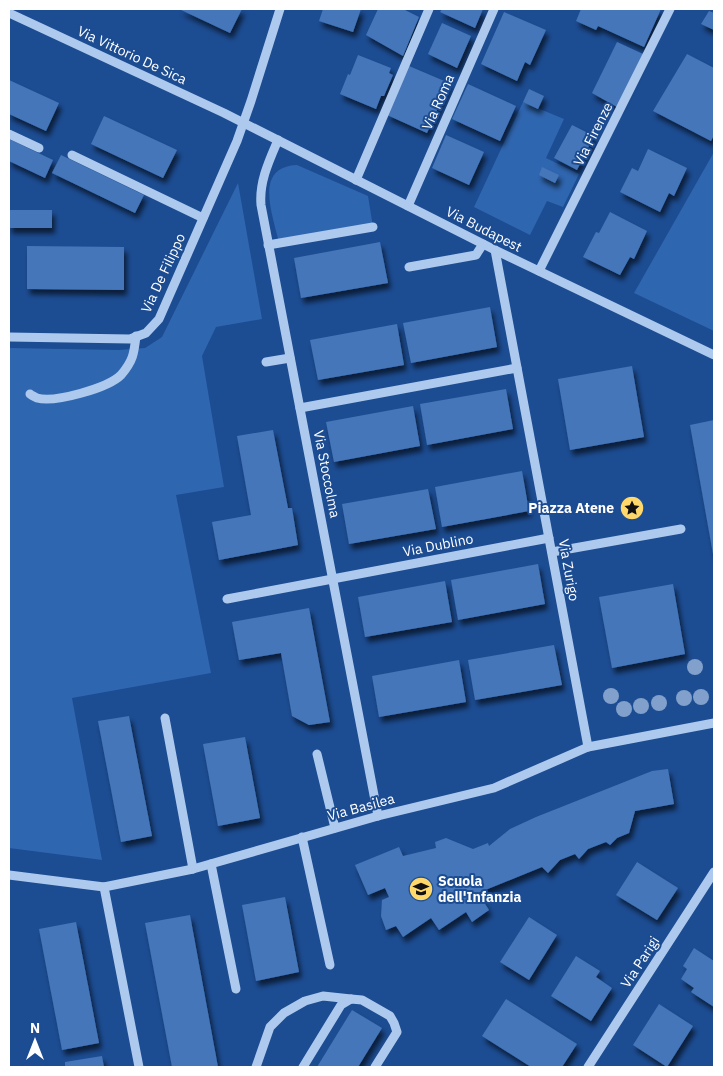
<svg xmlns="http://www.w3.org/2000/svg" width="723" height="1076" font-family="'IBM Plex Sans',sans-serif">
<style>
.green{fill:#2f66b0}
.building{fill:#4476b9;filter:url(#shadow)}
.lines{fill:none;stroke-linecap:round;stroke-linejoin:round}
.minor{stroke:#adc9ee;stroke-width:9}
.tree{fill:#81a0cb}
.labels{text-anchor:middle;stroke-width:4;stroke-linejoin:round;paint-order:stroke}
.street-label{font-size:14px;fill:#fff;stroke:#1c4c92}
.poi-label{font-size:14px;font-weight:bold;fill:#fff;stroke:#1c4c92;text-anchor:end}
</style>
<defs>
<filter id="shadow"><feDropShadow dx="3" dy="5.5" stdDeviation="2.5" flood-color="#0009"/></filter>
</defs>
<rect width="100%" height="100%" fill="#1c4c92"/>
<!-- green -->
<g class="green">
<path d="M523,102L564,119L546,158L579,174L563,207L547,201L530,235L474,207Z"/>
<path d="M714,152V331L634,293Z"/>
<path d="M297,165L368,196L373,227L279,243C273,215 253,167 297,165Z"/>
<path d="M238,183L262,319L216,327L202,356L224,487L176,495L211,673L72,698L102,860L9,848V348L119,350L145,348L162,337Z"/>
</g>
<!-- building -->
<g class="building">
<path d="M179,9H242L230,33Z"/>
<path d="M323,9H361L353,32L319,21Z"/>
<path d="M378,9H403L419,17L403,56L366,35Z"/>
<path d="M442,9H483L475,28L440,12Z"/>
<path d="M581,9H661L644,47L598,26L596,30L576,21Z"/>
<path d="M709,11L714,13V30L701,24Z"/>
<path d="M504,12L546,30L530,65L525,62L517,81L481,64Z"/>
<path d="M442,23L471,36L457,68L428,54Z"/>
<path d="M617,42L643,54L617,107L592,93Z"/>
<path d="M687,54L714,68V135L711,141L653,111Z"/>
<path d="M358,55L391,68L389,73L393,75L384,96H381L376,109L340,94L348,74L350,75Z"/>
<path d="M409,66L449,83L427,133L387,115Z"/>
<path d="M9,80L59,103L46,131L9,114Z"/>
<path d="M468,84L516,106L500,141L452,119Z"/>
<path d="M529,89L544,96L538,109L523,102Z"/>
<path d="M104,116L177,150L163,178L91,144Z"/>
<path d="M572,125L594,136L577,170L554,158Z"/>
<path d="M446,135L484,152L469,185L432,168Z"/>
<path d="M9,139L53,160L45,178L9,161Z"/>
<path d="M648,149L687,168L674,196L669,193L660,212L620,192L632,168L638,171Z"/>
<path d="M61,155L144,195L135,213L52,173Z"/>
<path d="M542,167L559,175L555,183L539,175Z"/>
<rect x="9" y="210" width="43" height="18"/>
<path d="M610,212L647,231L634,259L630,257L620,275L583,257L596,232L599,233Z"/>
<path d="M380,242L388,283L301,298L294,258Z"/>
<path d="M27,246L124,247V290L27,289Z"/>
<path d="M490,307L497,347L411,363L403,323Z"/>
<path d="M397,324L404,365L318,380L310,340Z"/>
<path d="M632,366L644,437L570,450L558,379Z"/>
<path d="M506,389L513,429L427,445L420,404Z"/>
<path d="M413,406L420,446L334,462L326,422Z"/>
<path d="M714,420V554H713L690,425Z"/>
<path d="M273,430L288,508H292L298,545L219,560L212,522L251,515L237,436Z"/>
<path d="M522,471L529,511L442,527L435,487Z"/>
<path d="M428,489L436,529L349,544L342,504Z"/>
<path d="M538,564L545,604L458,620L451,580Z"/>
<path d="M445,581L452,622L365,637L358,597Z"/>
<path d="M673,584L685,654L612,668L599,597Z"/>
<path d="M309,608L330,722L309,725L292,716L281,653L239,660L232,622Z"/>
<path d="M554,645L562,685L475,700L468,660Z"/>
<path d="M459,660L466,702L379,717L372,676Z"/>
<path d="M129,716L152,836L121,842L98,721Z"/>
<path d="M245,737L260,818L218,826L203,744Z"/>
<path d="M668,769L674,804L635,811L629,833L617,838L610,845L606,842L588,849L579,859L575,854L560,860L548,873L542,867L478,893L489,910L472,922L466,912L439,930L431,918L403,937L396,926L386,930L381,916L382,900L389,897L385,888L368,895L355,865L399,847L403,856L436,848L435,842L446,838L473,849L488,843L489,846L510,829L536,817L652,771Z"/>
<path d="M637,862L678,888L657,920L616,895Z"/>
<path d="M285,897L299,972L256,981L242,905Z"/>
<path d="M190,915L218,1067H172L145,923Z"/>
<path d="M529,917L557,935L529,980L500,962Z"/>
<path d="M76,922L99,1043L62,1050L39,929Z"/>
<path d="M694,948L714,961V1007L691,992L694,988L681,979L687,969L683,966Z"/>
<path d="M576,956L600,971L596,977L612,988L591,1021L551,996Z"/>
<path d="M506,999L577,1044L562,1067H531L482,1036Z"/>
<path d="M659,1004L693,1026L667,1067L633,1045Z"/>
<path d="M352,1010L382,1028L358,1067H317Z"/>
<path d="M102,1056L104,1067H65V1062Z"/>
</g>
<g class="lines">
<!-- minor -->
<g class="minor">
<path d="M9,13L224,113L495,250L714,355"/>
<path d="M9,134L39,148"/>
<path d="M278,140C269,161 259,182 261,205L378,816"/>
<path d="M72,155L203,218"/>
<path d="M356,180L429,9"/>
<path d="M408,206L494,9"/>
<path d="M268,245L373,227"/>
<path d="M495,250L588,747"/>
<path d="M409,267L476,255L483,244"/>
<path d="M539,271L670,9"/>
<path d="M9,337L130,339L146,333L159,319L237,141L251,101L280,9"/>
<path d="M266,362L290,358"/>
<path d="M30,394C31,395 37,398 37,398C55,403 108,388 121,375C133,361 134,354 136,336"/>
<path d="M300,408L517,368"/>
<path d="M552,552L681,529"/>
<path d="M227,599L549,538"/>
<path d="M165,718L193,869"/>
<path d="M317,754L335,828"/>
<path d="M302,837L330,965"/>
<path d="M211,864L236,989"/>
<path d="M9,875L104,887L193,869L378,816L494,788L588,747L714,723"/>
<path d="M104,887L139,1067"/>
<path d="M256,1067L270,1027L284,1013L305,1001L323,996L351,999"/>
<path d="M303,1067L341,1005L351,999L362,1000L390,1016L394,1023L397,1032L375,1067"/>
<path d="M588,1067L714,872"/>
</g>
</g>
<!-- trees -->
<g class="tree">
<circle cx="695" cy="667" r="8"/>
<circle cx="611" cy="696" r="8"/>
<circle cx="701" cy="697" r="8"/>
<circle cx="684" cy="698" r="8"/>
<circle cx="659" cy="703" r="8"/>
<circle cx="641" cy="706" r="8"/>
<circle cx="624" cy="709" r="8"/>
</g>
<!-- icons -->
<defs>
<g id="sight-disc" transform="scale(1.25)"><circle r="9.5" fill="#ffd86b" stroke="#1c4c92"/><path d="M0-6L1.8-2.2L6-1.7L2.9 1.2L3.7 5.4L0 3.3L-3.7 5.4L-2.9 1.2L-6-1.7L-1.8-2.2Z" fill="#111"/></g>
<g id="school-disc" transform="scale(1.25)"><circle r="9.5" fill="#ffd86b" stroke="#1c4c92"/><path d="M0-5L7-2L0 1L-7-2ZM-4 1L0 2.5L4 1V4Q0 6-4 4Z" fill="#111"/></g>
</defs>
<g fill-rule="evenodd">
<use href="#sight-disc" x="632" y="508"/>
<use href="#school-disc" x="421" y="889"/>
</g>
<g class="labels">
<!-- street labels -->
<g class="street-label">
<text transform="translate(132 55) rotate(25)" y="5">Via Vittorio De Sica</text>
<text transform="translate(438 102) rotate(-66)" y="5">Via Roma</text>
<text transform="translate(593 134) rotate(-63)" y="5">Via Firenze</text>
<text transform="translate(484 229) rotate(27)" y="5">Via Budapest</text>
<text transform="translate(163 273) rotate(-65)" y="5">Via De Filippo</text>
<text transform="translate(327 474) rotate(79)" y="5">Via Stoccolma</text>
<text transform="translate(438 545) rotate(-11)" y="5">Via Dublino</text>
<text transform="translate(569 570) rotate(80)" y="5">Via Zurigo</text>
<text transform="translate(361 807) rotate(-15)" y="5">Via Basilea</text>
<text transform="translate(640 962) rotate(-57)" y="5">Via Parigi</text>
</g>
<!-- poi labels -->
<g class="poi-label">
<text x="614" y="513">Piazza Atene</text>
<text x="438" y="886" text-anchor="start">Scuola<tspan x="438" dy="16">dell'Infanzia</tspan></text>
</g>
</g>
<!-- border -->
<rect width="723" height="1076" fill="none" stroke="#ffffff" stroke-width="20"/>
<!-- north arrow -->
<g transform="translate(35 1041)" stroke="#1c4c92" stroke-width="4" paint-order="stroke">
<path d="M0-4L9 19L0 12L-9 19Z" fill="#ffffff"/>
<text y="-8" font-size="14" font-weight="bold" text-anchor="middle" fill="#ffffff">N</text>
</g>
</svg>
